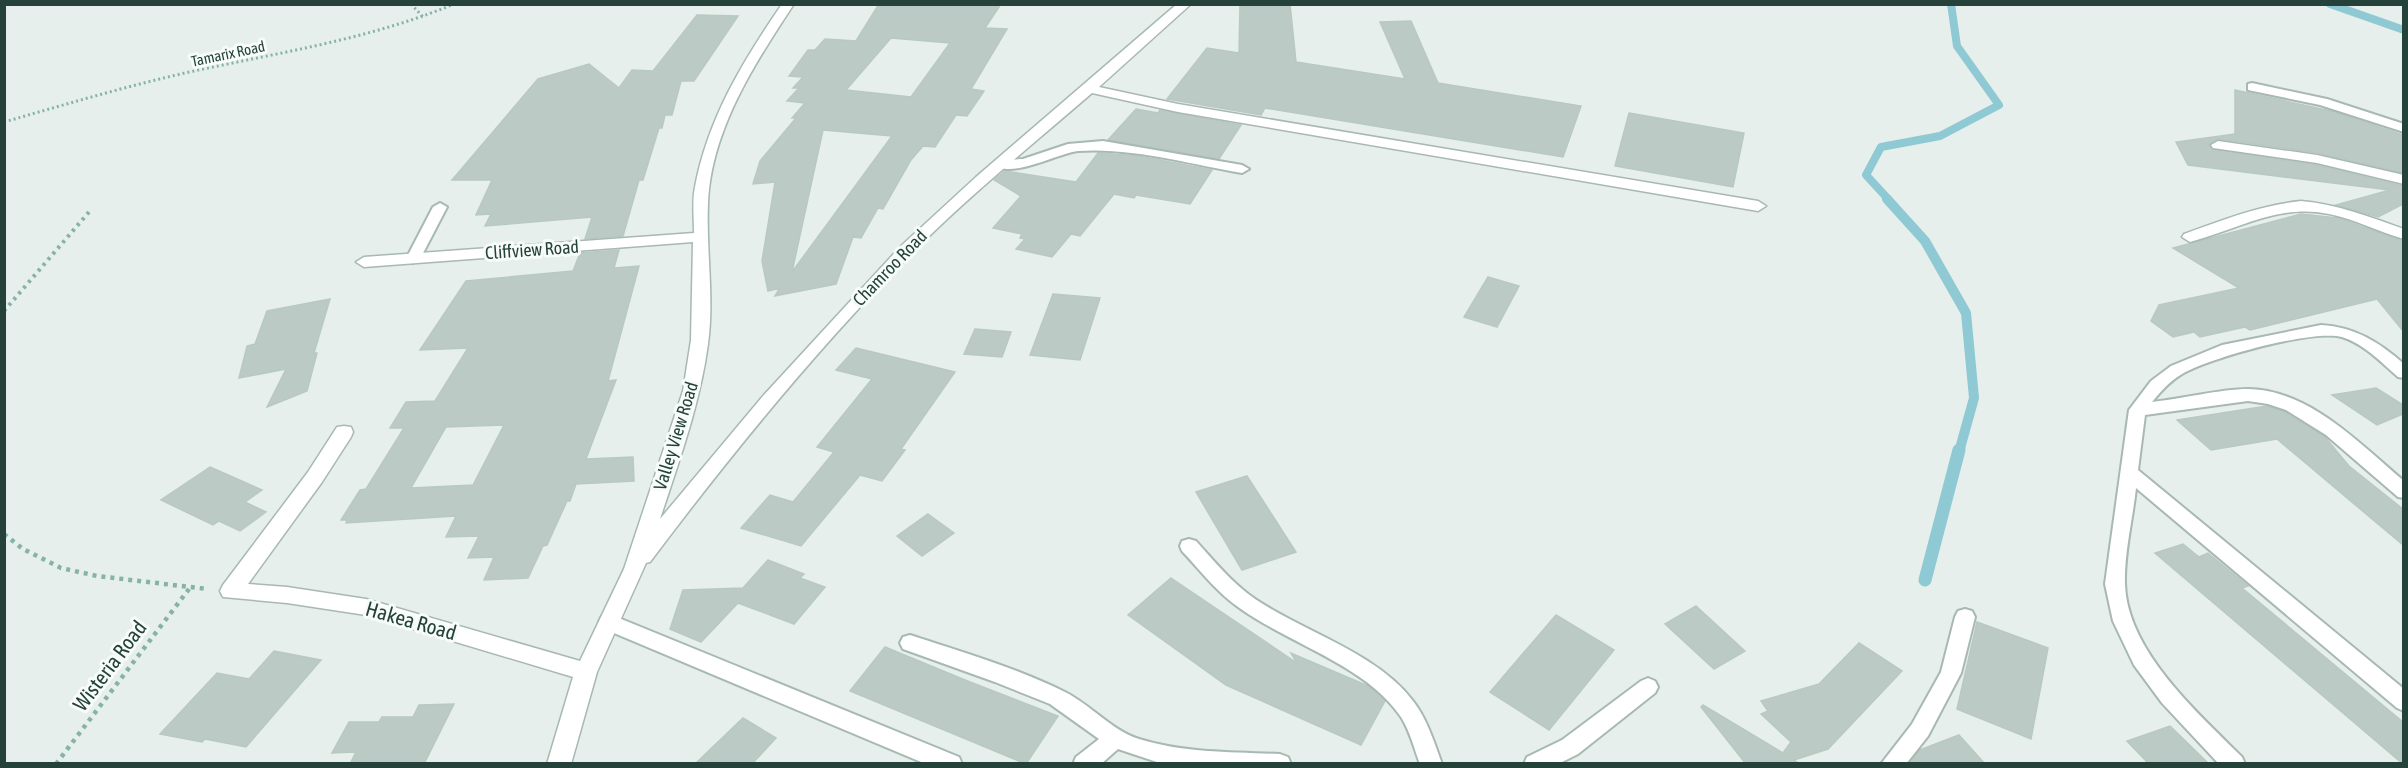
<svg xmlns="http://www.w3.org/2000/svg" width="2408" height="768" font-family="'Asap Condensed',sans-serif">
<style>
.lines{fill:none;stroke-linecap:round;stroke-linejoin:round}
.stream-far2{stroke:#8ec9d4;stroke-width:8}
.stream-far1{stroke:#8ec9d4;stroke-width:10}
.stream{stroke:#8ec9d4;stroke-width:13}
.building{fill:#bbcac4;stroke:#b8c9c2;stroke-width:1.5;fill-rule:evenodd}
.service-casing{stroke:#a8b8b2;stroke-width:4}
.minor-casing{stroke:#a8b8b2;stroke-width:3}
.path-far2{stroke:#86b3a5;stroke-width:3;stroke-dasharray:2 3;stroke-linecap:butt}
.path-far1{stroke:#86b3a5;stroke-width:4;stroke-dasharray:3 4.5;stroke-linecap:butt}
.path{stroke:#86b3a5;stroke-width:4.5;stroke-dasharray:4 5;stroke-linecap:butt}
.service{fill:#fff;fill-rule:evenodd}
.minor{fill:#fff;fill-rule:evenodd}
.labels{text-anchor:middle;stroke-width:6;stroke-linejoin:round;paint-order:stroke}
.far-street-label{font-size:15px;fill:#24423a;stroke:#f7fbf9}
.street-label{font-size:18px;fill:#24423a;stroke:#f7fbf9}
.near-street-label{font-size:21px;fill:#24423a;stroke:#f7fbf9}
</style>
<rect width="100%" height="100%" fill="#e6efeb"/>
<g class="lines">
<!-- stream-far2 -->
<g class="stream-far2">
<path d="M2330,4L2404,30"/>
<path d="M1889,200L1866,175L1881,147L1940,136L1999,105L1957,46L1951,4"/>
</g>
<!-- stream-far1 -->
<path class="stream-far1" d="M1887,199L1925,241L1966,313L1974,398L1959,452"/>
<!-- stream -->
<path class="stream" d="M1925,580L1959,450"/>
</g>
<!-- building -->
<g class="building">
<path d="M879,4H1001L985,28L1007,29L971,89L984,91L967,116L956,115L935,147L923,146L911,160L883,209L878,208L861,238L853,237L836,284L775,296L780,288L768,291L762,261L775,182L753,184L760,161L796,118H792L805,103L787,101L799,88H793L803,77L789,76L808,50H815L825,39L856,41ZM891,38L950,43L911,97L846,90ZM823,130L892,136L792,272Z"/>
<path d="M1240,4H1290L1296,62L1405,79L1380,22L1411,21L1438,83L1581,106L1563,157L1265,108L1261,115L1167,99L1207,48L1239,53Z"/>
<path d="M697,15L738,16L694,81H681L672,115H665L662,128H659L643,180H639L623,236L585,239L592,217L485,226L491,214L476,215L492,180H452L538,79L589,64L619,88L632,70L653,71Z"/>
<path d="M2235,90L2331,111L2403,135V173L2318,153L2218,139L2209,144L2211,149L2317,165L2403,186V204L2378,217L2336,205L2390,190L2188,165L2176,142L2235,134Z"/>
<path d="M1136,109L1158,113L1160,110L1241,125L1219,159L1108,140Z"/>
<path d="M1629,113L1744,133L1733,187L1615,166Z"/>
<path d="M1098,153L1139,156L1212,170L1190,204L1136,195L1134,198L1114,194L1080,236L1071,234L1052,257L1016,249L1025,239L1020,238L1022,234L993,228L1021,196L994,180L1005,171L1076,182Z"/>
<path d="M2301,214L2338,218L2403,241V331L2377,299L2250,330L2245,327L2200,337L2194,332L2173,337L2151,321L2159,305L2239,288L2173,248Z"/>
<path d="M619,250L614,268L639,266L608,381L616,380L586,459L633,457L634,481L576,484L570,501H567L547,545L543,546L528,578L484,580L494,557L468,558L479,536L446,537L456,516L346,523L347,520H341L360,490L366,489L404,428H390L406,402L435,401L468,348L420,350L466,281L573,271L580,253ZM504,425L473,485L411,488L446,427Z"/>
<path d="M1488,277L1519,286L1497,327L1464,317Z"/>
<path d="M1053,294L1100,298L1080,360L1030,355Z"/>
<path d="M330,299L314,353H317L307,391L267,407L286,369L239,378L247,346L255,344L267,311Z"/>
<path d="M975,329L1011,332L1002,357L964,354Z"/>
<path d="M856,348L955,372L901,449L905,450L882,481L860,475L801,546L741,528L770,495L793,502L834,452L817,447L872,379L836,370Z"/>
<path d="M2376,388L2403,405V414L2377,425L2332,395Z"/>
<path d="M2267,406L2285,412L2325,437L2349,466L2403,509V545L2277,439L2211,450L2177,420Z"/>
<path d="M210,467L262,490L245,502L266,512L240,531L219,521L213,525L161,500Z"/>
<path d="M1247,476L1296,552L1242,570L1196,492Z"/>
<path d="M928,514L954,533L922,556L897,536Z"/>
<path d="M2183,544L2199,557L2208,553L2248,586L2242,588L2403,722V764L2155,553Z"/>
<path d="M768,560L804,574L800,578L825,587L794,624L738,603L701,642L670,629L683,590L743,588Z"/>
<path d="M1171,578L1297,663L1291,653L1368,686L1385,701L1361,745L1226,685L1128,615Z"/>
<path d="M1696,606L1745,651L1714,669L1665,624Z"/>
<path d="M1556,615L1614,650L1549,730L1490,692Z"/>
<path d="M1977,622L2048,648L2031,739L1957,709Z"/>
<path d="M1859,643L1902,671L1828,749L1794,760L1800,764H1746L1701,707L1703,705L1783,753L1791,742L1761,714L1768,711L1761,701L1819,684Z"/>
<path d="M885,647L965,680L1058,716L1026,764L850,691Z"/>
<path d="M274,651L321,660L246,747L205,739L202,742L160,734L217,673L249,679Z"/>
<path d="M454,704L424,764H350L356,752L332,753L349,722H379L382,717H413L419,705Z"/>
<path d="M743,718L776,738L752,764H695Z"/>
<path d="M2170,726L2209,764H2149L2127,741Z"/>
<path d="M1959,735L1985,764H1909L1920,750Z"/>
</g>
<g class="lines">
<!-- service casing -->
<g class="service-casing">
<g id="service">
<path d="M2252,83L2327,99L2404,124V132L2320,105L2248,90V84Z"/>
<path d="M1103,141L1242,165L1249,169L1242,173C1190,164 1130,147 1078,151C1058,153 1010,180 994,164L1001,160L1023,159L1068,144Z"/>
<path d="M440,203L447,207L420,259L413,263L408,262L406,259L433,207Z"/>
<path d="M2321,325C2355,327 2379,342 2404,364V378L2398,377C2381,362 2364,344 2342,337C2313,329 2209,358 2182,374C2170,381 2161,391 2152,402C2180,399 2221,389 2248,389C2310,390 2360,444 2404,481V498L2398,497L2326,435L2286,410L2268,404L2248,401L2145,415L2138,470L2404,689V711L2397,708L2136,488C2133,518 2124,553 2125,583C2126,650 2198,713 2242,757L2245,764H2219L2162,703L2134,665L2113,621L2105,584L2129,410L2151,381L2171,366L2222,345Z"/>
<path d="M1189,539L1196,541C1214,561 1232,583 1255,599C1304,632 1377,653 1413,701C1427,719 1434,742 1442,764H1420C1414,748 1410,731 1401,717C1367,666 1290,644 1241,609C1218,594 1201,571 1182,551L1180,546L1182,541Z"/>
<path d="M1965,609L1972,611L1975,617L1961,673L1928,736L1906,764H1881L1912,724L1941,672L1955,617L1958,611Z"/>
<path d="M609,614L959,757L962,764H926L602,628L599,622L602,616Z"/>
<path d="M910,635C962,652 1017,668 1065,692C1091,705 1111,730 1139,739C1184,753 1233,752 1280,754L1288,757L1291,764H1163L1118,749L1101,764H1073L1076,757L1099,739L1050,704L995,682L903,649L900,643L903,637Z"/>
<path d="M1648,678L1655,681L1658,687L1655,693L1578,754L1558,764H1524L1527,757L1562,740L1641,681Z"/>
</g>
</g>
<!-- minor casing -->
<g class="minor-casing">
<g id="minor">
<path d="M782,4H794C757,60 717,121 709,189C704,240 715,293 708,344C700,404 679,461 660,519L763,396L901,246L976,177L1177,4H1191L1099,87L1178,104L1758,201L1766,206L1758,211L1178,112L1092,93C1032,145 971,194 915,250C819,346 732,453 650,562L646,563L597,672L571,764H547L573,677L366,615L287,603L223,597L220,591L223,585L308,472L337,427L344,426L351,427L353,432L351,437L322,482L248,584L287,587L366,599L580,661L624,569L683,391L691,340L693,242L364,267L356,262L364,257L694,233C694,218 692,201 695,187C708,118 743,61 782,4Z"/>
<path d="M2218,141L2317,155L2404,175V184L2317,163L2213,148L2211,145Z"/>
<path d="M2301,201C2337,204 2370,217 2404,229V239C2378,232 2355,219 2329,214C2279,203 2237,230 2190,242L2182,237L2184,234C2222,220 2261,205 2301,201Z"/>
</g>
</g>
<!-- path-far2 -->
<g class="path-far2">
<path d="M411,4L424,18"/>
<path d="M4,122C67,104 130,85 194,71C282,52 370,39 454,4"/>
</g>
<!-- path-far1 -->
<path class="path-far1" d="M4,311L89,212"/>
<!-- path -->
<g class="path">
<path d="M4,534L23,549L61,568L97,576L207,589"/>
<path d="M56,764L189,589"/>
</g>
<!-- service -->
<use href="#service" class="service"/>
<!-- minor -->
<use href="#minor" class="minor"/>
</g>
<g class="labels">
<!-- far-street labels -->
<g class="far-street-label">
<text transform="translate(228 54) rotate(-12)" y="5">Tamarix Road</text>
</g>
<!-- street labels -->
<g class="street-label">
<text transform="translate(532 250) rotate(-4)" y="6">Cliffview Road</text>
<text transform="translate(890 268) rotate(-46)" y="6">Chamroo Road</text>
<text transform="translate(676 436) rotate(-73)" y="6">Valley View Road</text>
</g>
<!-- near-street labels -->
<g class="near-street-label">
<text transform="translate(411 621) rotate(16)" y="7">Hakea Road</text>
<text transform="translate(110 666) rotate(-53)" y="7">Wisteria Road</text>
</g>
</g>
<!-- border -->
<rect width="2408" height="768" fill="none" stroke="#24423a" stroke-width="12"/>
</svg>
